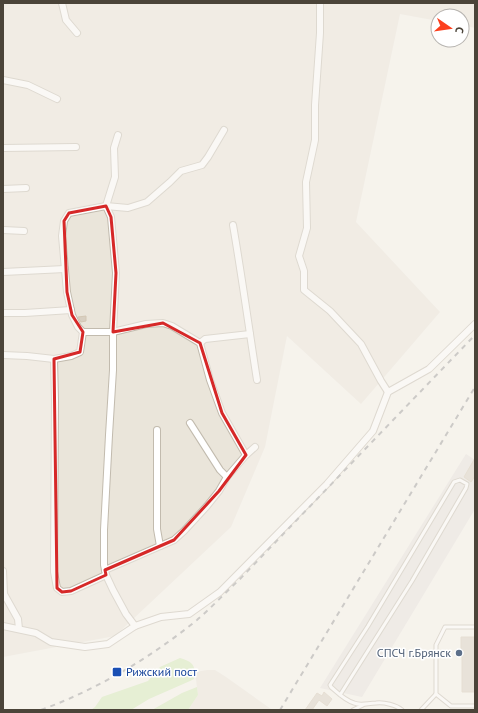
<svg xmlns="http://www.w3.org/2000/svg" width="478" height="713" font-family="'PT Sans',sans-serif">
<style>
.residential{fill:#eae5da}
.industrial{fill:#e6e2dd}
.green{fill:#d2eab5}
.building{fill:#d8cfc1;stroke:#d3c7b4}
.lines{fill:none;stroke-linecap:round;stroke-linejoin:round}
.lane-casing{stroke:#c2bbae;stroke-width:5}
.street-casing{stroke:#c2bbae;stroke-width:8}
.lane{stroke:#fff;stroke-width:3}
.street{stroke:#fff;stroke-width:6}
.rail{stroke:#9a9a9a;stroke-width:2;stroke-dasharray:5 5;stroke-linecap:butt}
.marked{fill:none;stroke:#d62828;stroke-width:3;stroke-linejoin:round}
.service-dot{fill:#5c6f8a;stroke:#fff;stroke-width:1.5}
.transit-dot{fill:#1a4fb4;stroke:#fff;stroke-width:1.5}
.labels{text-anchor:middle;stroke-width:3;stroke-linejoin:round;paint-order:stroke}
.service-label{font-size:12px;fill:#4e5e75;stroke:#fff;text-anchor:end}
.transit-label{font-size:12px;fill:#164399;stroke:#fff;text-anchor:start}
</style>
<rect width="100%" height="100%" fill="#f6f3ec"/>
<!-- residential -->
<g class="residential">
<path d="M3,3H475V28L462,25V16H438V21L400,14L356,222L440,312L361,404L287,336L265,447L231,527L115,636L3,657Z"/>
<path d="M207,670H215L226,677L271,709L270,710H188L198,695L195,672Z"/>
</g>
<!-- industrial -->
<path class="industrial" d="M466,454L475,460V509L362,697L320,688Z"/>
<!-- green -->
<g class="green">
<path d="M180,658C193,662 196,665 194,679L190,681L149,699L131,710H91L95,707L102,697L148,681L160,667Z"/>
<path d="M197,687L198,695L188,710H152L182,693Z"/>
</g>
<!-- building -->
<g class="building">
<path d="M86,316V321L81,322L78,317Z"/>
<path d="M475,458V476L471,482L464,477Z"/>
<path d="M461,637H475V692H462V651H461Z"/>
<path d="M324,692L332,699L327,706L319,700L312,710H305L317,693L322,696Z"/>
</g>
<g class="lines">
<!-- lane casing -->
<g class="lane-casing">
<g id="lane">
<path d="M475,627H445L436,645V694L451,706H475"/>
<path d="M340,695L412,581L466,488L467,484L460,480L454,482L368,626L330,685L331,687C338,693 344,700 354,703C361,706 368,703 376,703C384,702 396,705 402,710"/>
<path d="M353,710L363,705"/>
<path d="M421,710L436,694"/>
</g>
</g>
<!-- street casing -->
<g class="street-casing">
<g id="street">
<path d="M62,3L66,20L77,33"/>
<path d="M320,3V33L315,105V140L306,182L307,228L299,256L304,271V290L330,311L361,344L381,381L388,392"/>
<path d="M3,80L28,85L57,99"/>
<path d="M224,130L208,157L202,165L181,171L170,182L147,202L128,208L106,206L69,213L64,221L62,236L67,292L72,315L78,327L83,332H113L146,324L163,323L172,326L200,343L210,380L222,413L246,455"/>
<path d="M118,135L114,148L115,177L106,206L111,217L116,273L113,332V370L109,435L104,530V565L106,575L113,590L126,614L135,626"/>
<path d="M3,148L76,147"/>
<path d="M3,189L26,188"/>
<path d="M233,225C242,277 249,329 257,380"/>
<path d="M3,230L24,231"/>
<path d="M3,272L65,269"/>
<path d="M3,313H25L71,310"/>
<path d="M200,343L205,339L250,334"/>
<path d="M3,355L27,356L54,359L71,356L80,352L83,332"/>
<path d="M54,359L55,400L54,572L57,588L62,592L71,591L106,575"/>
<path d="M190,423L220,470L227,477"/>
<path d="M157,430V529L160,546"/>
<path d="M105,570L174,540L184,531L207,506L219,491L227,477L246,455L255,447"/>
<path d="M3,571L4,594L18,619L19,629"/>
<path d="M3,626L36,633L51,642L85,647L108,644L135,626L161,617L189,614L220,592L327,484L373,431L388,392L429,369L475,324"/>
</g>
</g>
<!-- lane -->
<use href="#lane" class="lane"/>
<!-- street -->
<use href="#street" class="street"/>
<!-- rail -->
<g class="rail">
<path d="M41,710C98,689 150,658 197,620C211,608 225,593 239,580L475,335"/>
<path d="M280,710L475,387"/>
</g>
</g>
<!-- marked area -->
<path d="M0 0H478V713H0ZM106,206L111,217L116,273L113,332L163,323L200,343L222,413L246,455L219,491L174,540L105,570L106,575L71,591L62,592L57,588L54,359L80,352L83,332L72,315L67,292L64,221L69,213Z" fill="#f6f3ec" fill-opacity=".55" fill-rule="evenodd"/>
<path class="marked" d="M106,206L111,217L116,273L113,332L163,323L200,343L222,413L246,455L219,491L174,540L105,570L106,575L71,591L62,592L57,588L54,359L80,352L83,332L72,315L67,292L64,221L69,213Z"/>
<!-- markers -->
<circle class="service-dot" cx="459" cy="653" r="4"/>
<rect class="transit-dot" x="112" y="667" width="10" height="10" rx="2"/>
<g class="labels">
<!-- service labels -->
<g class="service-label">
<text x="451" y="657">СПСЧ г.Брянск</text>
</g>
<!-- transit labels -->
<g class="transit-label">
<text x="126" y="676">Рижский пост</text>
</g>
</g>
<!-- border -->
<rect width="478" height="713" fill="none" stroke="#4b4439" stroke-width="8"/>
<!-- north arrow -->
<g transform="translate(450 28) rotate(103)"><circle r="19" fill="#ffffff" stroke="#b7b4b0"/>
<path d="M0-3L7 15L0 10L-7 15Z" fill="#fc3f1d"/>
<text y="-6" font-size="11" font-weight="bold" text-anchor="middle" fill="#4b4439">С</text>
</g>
</svg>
